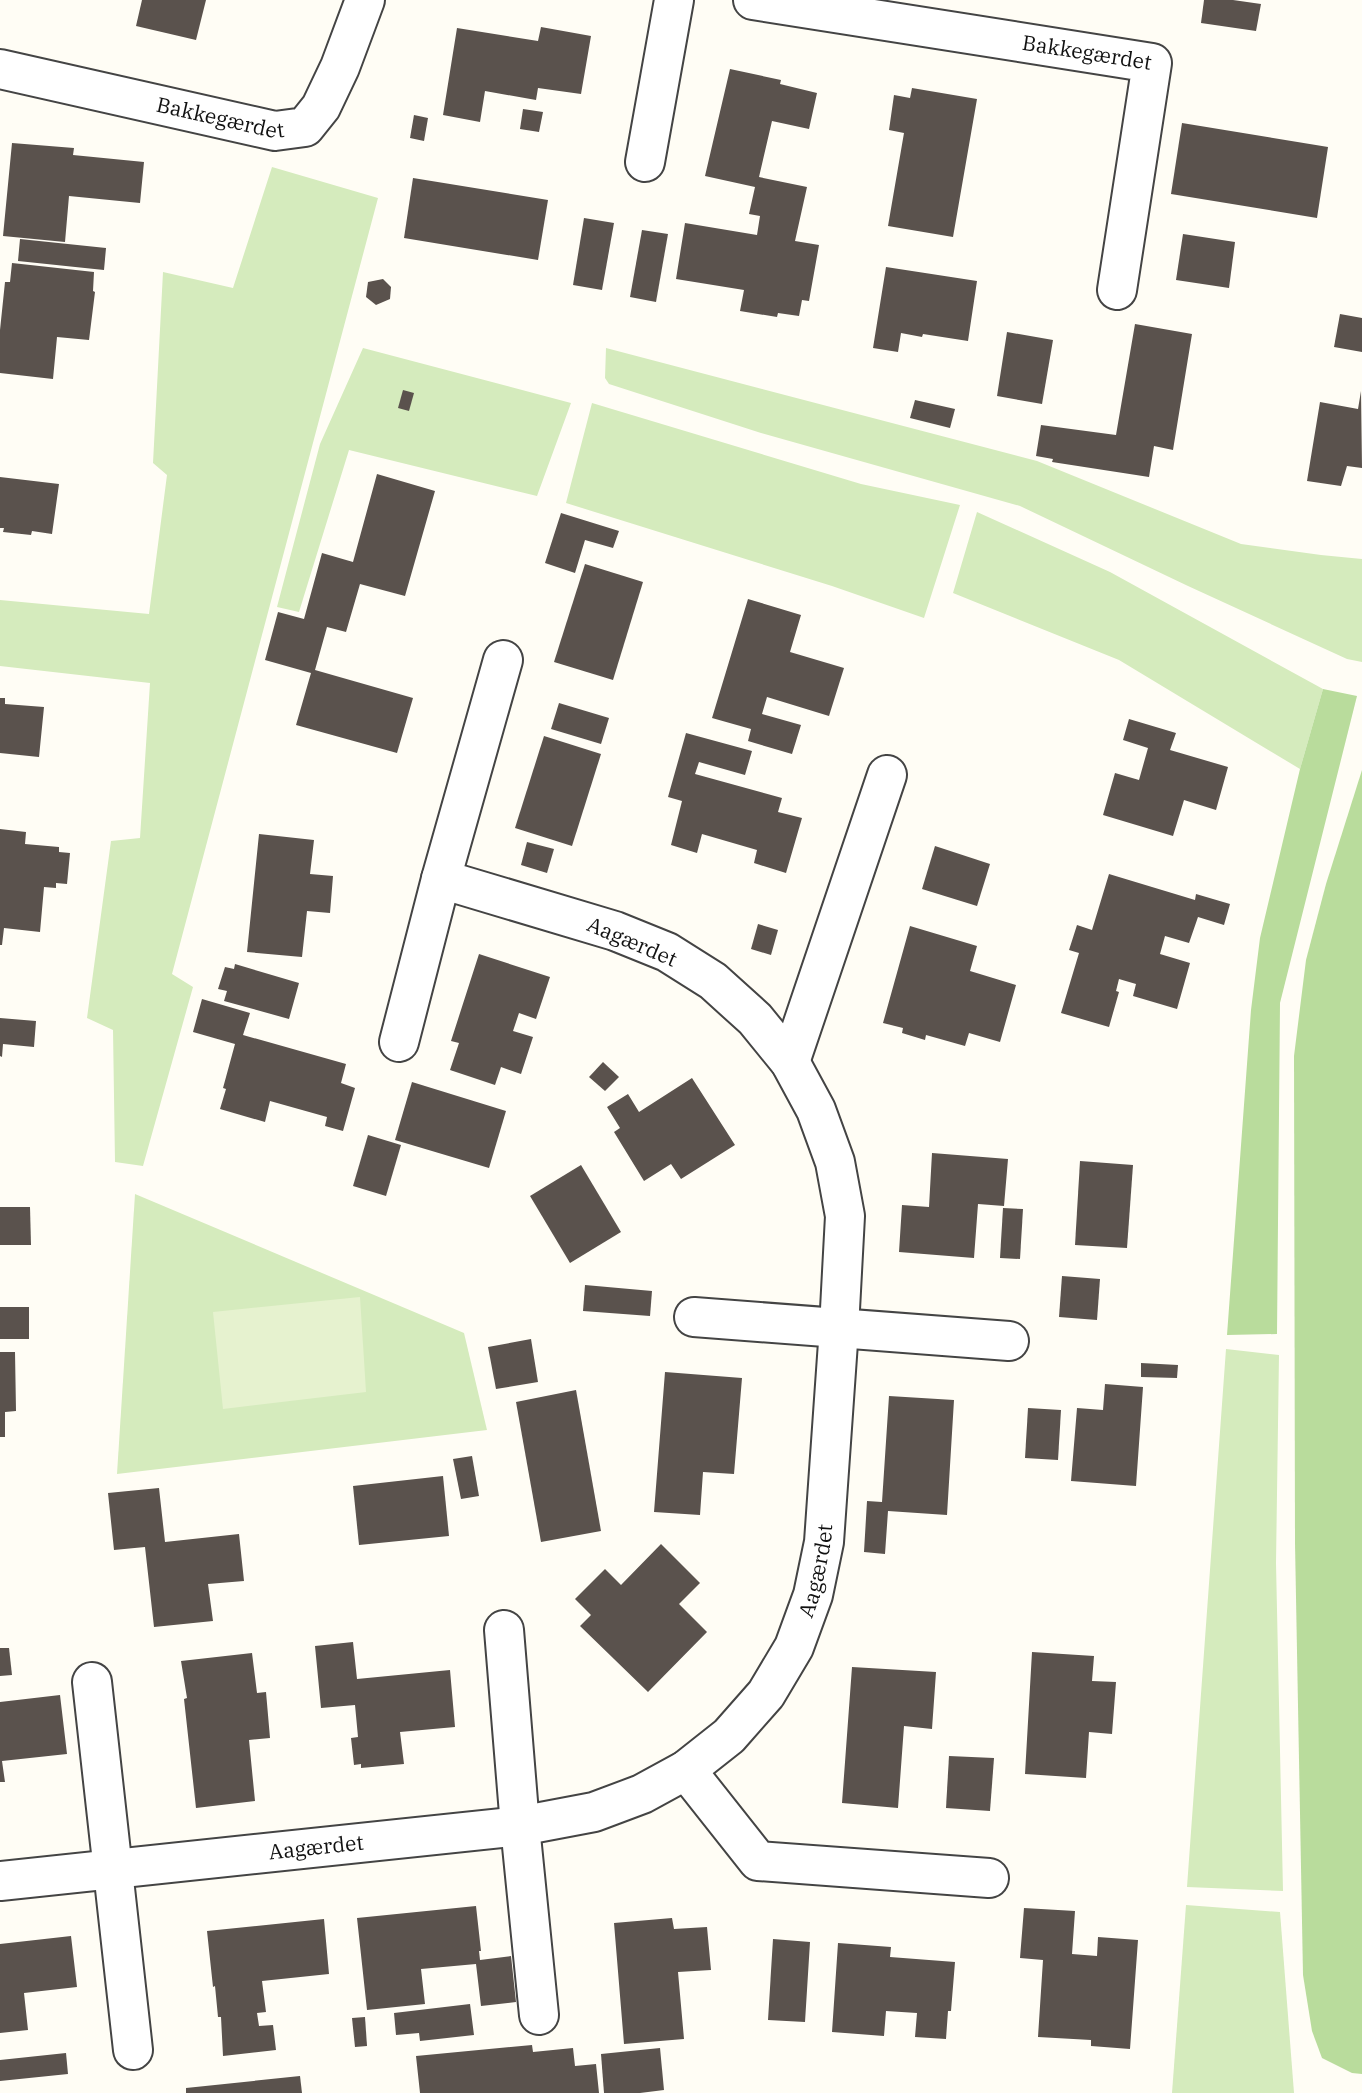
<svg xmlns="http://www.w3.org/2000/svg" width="1362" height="2093" font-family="'IBM Plex Serif',serif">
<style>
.green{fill:#d5ebbd}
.forest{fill:#b9dc9c}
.pitch{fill:#e6f2cf}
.building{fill:#5a524d}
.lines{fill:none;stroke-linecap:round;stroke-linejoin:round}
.minor-casing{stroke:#444;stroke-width:42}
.minor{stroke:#fff;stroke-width:38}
.labels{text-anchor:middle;stroke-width:7;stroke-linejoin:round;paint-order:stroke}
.street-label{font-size:21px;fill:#111;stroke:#fff}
</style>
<rect width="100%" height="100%" fill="#fffdf5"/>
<!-- green -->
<g class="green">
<path d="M272,167L378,198L172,974L193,987L143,1166L115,1162L113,1030L87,1018L111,841L140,838L150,683L0,666V600L149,614L167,475L153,463L163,272L233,288Z"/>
<path d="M363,348L571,403L537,496L349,450L299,612L277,607L320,444Z"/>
<path d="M606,348L1037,461L1241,544L1321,555L1362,559V662L1347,659L1188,586L1020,506L761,433L609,384L605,378Z"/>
<path d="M592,403L861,484L960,505L924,618L832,586L566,503Z"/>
<path d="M977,512L1110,572L1323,689L1300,769L1119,660L953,593Z"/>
<path d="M135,1194L464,1333L487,1430L117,1474Z"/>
<path d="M1226,1349L1279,1355L1276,1563L1283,1891L1187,1887Z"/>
<path d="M1186,1905L1280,1912L1294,2093H1172Z"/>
</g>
<!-- forest -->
<g class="forest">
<path d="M1323,689L1357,696L1280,1003L1277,1334L1227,1335L1251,1010L1260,938L1300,769Z"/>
<path d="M1362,770V2074L1352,2073L1322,2058L1312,2031L1303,1975L1295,1543L1294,1056L1306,960L1326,884Z"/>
</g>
<!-- pitch -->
<path class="pitch" d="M360,1297L366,1392L223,1409L213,1312Z"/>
<!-- building -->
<g class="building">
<path d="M142,0H206L196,40L136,26Z"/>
<path d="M1204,0H1233L1261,4L1256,31L1201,23Z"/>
<path d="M541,27L591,36L581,94L538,88L536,100L485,91L480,122L443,115L457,28L538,41Z"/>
<path d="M730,69L781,80L780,84L817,93L809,129L772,121L759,177L807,187L795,241L819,245L809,301L802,300L799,316L778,313L777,317L740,311L744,290L676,279L685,223L757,235L760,216L749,214L755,187L705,176Z"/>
<path d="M912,88L977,99L953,237L888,226L904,133L889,130L894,95L910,98Z"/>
<path d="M523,109L543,112L539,132L520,129Z"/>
<path d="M414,115L428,118L424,141L410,138Z"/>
<path d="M1182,123L1328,147L1317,218L1171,194Z"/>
<path d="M12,143L74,148L73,155L144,162L140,203L69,196L65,242L3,236Z"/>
<path d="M413,178L548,200L538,260L404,238Z"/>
<path d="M584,218L614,223L602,290L573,285Z"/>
<path d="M642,230L668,234L656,302L630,297Z"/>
<path d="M1183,234L1235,242L1229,288L1176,280Z"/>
<path d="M20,239L106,248L104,270L18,261Z"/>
<path d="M12,263L94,272L93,291L95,292L89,340L57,337L53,379L0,373V330L5,282H10Z"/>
<path d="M886,267L977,281L968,341L923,334L922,337L901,333L898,352L873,348Z"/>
<path d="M383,279L391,287L390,299L376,305L366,297L368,282Z"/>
<path d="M1340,314L1362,318V352L1334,347Z"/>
<path d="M1135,324L1192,334L1173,450L1154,446L1149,477L1052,462L1053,459L1036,456L1041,425L1116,435Z"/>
<path d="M1007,332L1053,340L1042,404L997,396Z"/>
<path d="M403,390L414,393L409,411L398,408Z"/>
<path d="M1361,391L1362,468L1347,466L1341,486L1307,481L1320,402L1358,409Z"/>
<path d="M915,400L955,409L950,428L910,418Z"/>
<path d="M377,474L435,491L405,596L360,584L346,632L327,627L315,670L413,698L397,753L296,725L311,673L265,660L278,612L304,619L322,553L353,562Z"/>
<path d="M0,477L59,484L52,534L32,531L31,535L3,532L4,528H0Z"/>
<path d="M561,513L619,531L613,548L585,540L575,573L545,563Z"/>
<path d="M585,564L643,582L613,680L554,662Z"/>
<path d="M748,599L801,615L790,652L844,668L829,716L767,697L762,714L801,725L792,754L748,741L751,729L712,718Z"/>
<path d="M0,698H5V704L44,707L39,757L0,753Z"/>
<path d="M559,703L609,718L601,744L551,729Z"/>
<path d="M1129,719L1176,733L1170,750L1228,767L1216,810L1184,800L1173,836L1103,815L1115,773L1139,780L1148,748L1123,740Z"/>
<path d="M686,733L752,751L745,775L699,762L695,774L782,798L778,812L802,818L786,873L754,863L757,850L702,834L697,853L671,845L682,801L668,797Z"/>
<path d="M544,736L601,754L572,846L515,828Z"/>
<path d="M0,829L26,832L25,844L59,847V852L70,853L67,884L56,883V888L44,887L40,932L4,928L2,945H0Z"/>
<path d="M259,834L314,840L310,874L333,876L330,913L307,911L302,957L247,952Z"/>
<path d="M527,842L554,849L547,873L521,865Z"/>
<path d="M935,846L990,864L977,906L922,889Z"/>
<path d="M1109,874L1195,900L1196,894L1230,904L1224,925L1198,917L1189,943L1165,936L1160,954L1190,963L1177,1009L1133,996L1136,984L1119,979L1116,991L1119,992L1109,1027L1061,1013L1079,953L1069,950L1077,925L1092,930Z"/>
<path d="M758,924L778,930L771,955L751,949Z"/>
<path d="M910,926L977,946L970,971L1016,985L1000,1042L969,1033L965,1046L926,1035L925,1040L902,1033L903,1028L883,1023Z"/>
<path d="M479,954L550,977L536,1019L519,1013L513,1031L533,1037L521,1074L501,1067L495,1085L450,1070L459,1043L451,1041Z"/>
<path d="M235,964L299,983L289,1019L224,1001L227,991L218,989L225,967L234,969Z"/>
<path d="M202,999L250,1013L243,1035L346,1064L341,1083L355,1088L343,1131L325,1126L327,1117L270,1101L265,1122L220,1109L226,1089L223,1088L235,1044L193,1032Z"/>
<path d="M0,1018L36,1021L34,1047L3,1044L2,1057L0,1056Z"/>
<path d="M603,1062L619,1077L605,1091L589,1077Z"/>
<path d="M692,1078L735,1145L681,1179L671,1164L644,1181L614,1132L620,1128L607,1107L628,1094L639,1112Z"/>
<path d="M412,1082L506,1111L489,1168L395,1140Z"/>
<path d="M368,1135L401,1145L386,1196L353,1186Z"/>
<path d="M932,1153L1008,1159L1004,1206L978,1204L974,1258L899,1252L902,1205L929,1207Z"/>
<path d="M1080,1161L1133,1165L1127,1248L1075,1245Z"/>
<path d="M581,1165L621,1232L570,1263L530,1196Z"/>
<path d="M0,1207H30L31,1245H0Z"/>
<path d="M1003,1208L1023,1209L1020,1259L1000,1258Z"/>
<path d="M1062,1276L1100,1279L1097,1320L1059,1317Z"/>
<path d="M585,1285L652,1291L650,1316L583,1311Z"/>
<rect x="0" y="1307" width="29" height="32"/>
<path d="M531,1339L538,1382L496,1389L488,1347Z"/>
<path d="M0,1352H15L16,1411L5,1412V1437H0Z"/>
<path d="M1141,1363L1178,1365L1177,1378L1141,1377Z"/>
<path d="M665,1372L742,1378L734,1474L703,1472L700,1515L654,1512Z"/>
<path d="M1105,1384L1143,1387L1136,1486L1071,1481L1077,1408L1103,1410Z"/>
<path d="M576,1390L601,1531L541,1542L516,1402Z"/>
<path d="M889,1396L954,1400L947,1515L888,1511L885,1554L864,1552L867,1501L882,1502Z"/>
<path d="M1028,1408L1061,1410L1058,1460L1025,1458Z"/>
<path d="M472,1456L479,1496L461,1499L453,1459Z"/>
<path d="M443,1476L449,1536L359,1545L353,1486Z"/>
<path d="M159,1488L165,1542L239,1534L244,1581L208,1584L213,1621L154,1627L145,1547L114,1550L108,1493Z"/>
<path d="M661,1544L700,1583L679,1604L707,1632L648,1692L580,1626L591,1615L575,1599L605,1569L621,1585Z"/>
<path d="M353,1642L357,1679L450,1670L455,1727L400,1732L404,1764L361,1768V1764L354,1765L351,1738L358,1737L355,1705L321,1708L315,1646Z"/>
<path d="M0,1648H9L12,1675L0,1676Z"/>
<path d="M1032,1652L1094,1656L1092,1681L1116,1682L1112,1734L1089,1732L1086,1778L1025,1774Z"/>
<path d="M252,1653L257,1693L266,1692L270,1738L249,1740L255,1801L196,1808L184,1699L187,1698L181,1661Z"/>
<path d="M852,1667L936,1672L932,1729L904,1726L898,1808L842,1803Z"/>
<path d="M60,1695L67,1754L2,1761L5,1782H0V1702Z"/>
<path d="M949,1756L994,1758L990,1811L946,1808Z"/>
<path d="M476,1906L481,1951H479L480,1960L511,1956L516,2002L481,2006L476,1964L421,1969L425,2004L367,2010L357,1918Z"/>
<path d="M1024,1908L1075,1911L1072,1954L1097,1956L1098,1937L1138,1940L1130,2049L1091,2046V2040L1038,2037L1043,1960L1020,1958Z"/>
<path d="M672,1918L674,1929L707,1927L711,1970L678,1972L684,2039L624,2044L614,1923Z"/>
<path d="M324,1919L329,1974L262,1981L266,2012L257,2013L259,2026L273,2025L276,2050L223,2056L221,2017H218L215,1986L213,1987L207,1931Z"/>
<path d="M71,1936L77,1987L24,1993L28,2030L0,2033V1944Z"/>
<path d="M773,1939L810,1942L805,2022L768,2020Z"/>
<path d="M838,1943L891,1947L890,1957L955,1962L951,2011H948L946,2039L915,2037L917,2013L886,2011L884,2036L832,2032Z"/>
<path d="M470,2004L474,2035L420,2041L419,2033L396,2035L394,2013Z"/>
<path d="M365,2017L367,2046L355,2047L352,2018Z"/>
<path d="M532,2045L533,2052L573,2048L575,2066L596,2064L599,2093H420L416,2056Z"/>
<path d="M660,2048L664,2090L640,2093H604L601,2054Z"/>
<path d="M66,2053L68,2074L0,2081V2060Z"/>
<path d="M300,2076L302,2093H186V2088Z"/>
</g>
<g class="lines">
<!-- minor casing -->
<g class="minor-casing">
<g id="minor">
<path id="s1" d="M753,0L1152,63L1117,290"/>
<path id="s2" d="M0,69L275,131L305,127L321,107L340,67L365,0"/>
<path d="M645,162L674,0"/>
<path d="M399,1042L441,879"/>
<path d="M790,1062L887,775"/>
<path d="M694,1317L1009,1341"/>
<path d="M504,1630L520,1826L539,2015"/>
<path d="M92,1682L133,2050"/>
<path d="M686,1770L758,1861L989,1878"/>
<path id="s3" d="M0,1881L520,1826L594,1812L642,1794L686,1770L729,1736L766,1694L794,1647L813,1595L824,1542L839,1328L845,1216L835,1162L816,1110L790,1062L755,1019L713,981L667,952L615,931L441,879L503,660"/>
</g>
</g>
<!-- minor -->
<use href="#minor" class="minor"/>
</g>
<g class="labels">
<!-- street labels -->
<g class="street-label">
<text dy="7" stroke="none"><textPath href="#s1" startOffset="338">Bakkegærdet</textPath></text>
<text dy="7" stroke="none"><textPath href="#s2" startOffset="226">Bakkegærdet</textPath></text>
<text transform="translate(632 942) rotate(23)" y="7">Aagærdet</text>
<text dy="7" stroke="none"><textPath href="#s3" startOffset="945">Aagærdet</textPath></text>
<text dy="7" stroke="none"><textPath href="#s3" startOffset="318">Aagærdet</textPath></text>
</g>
</g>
</svg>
